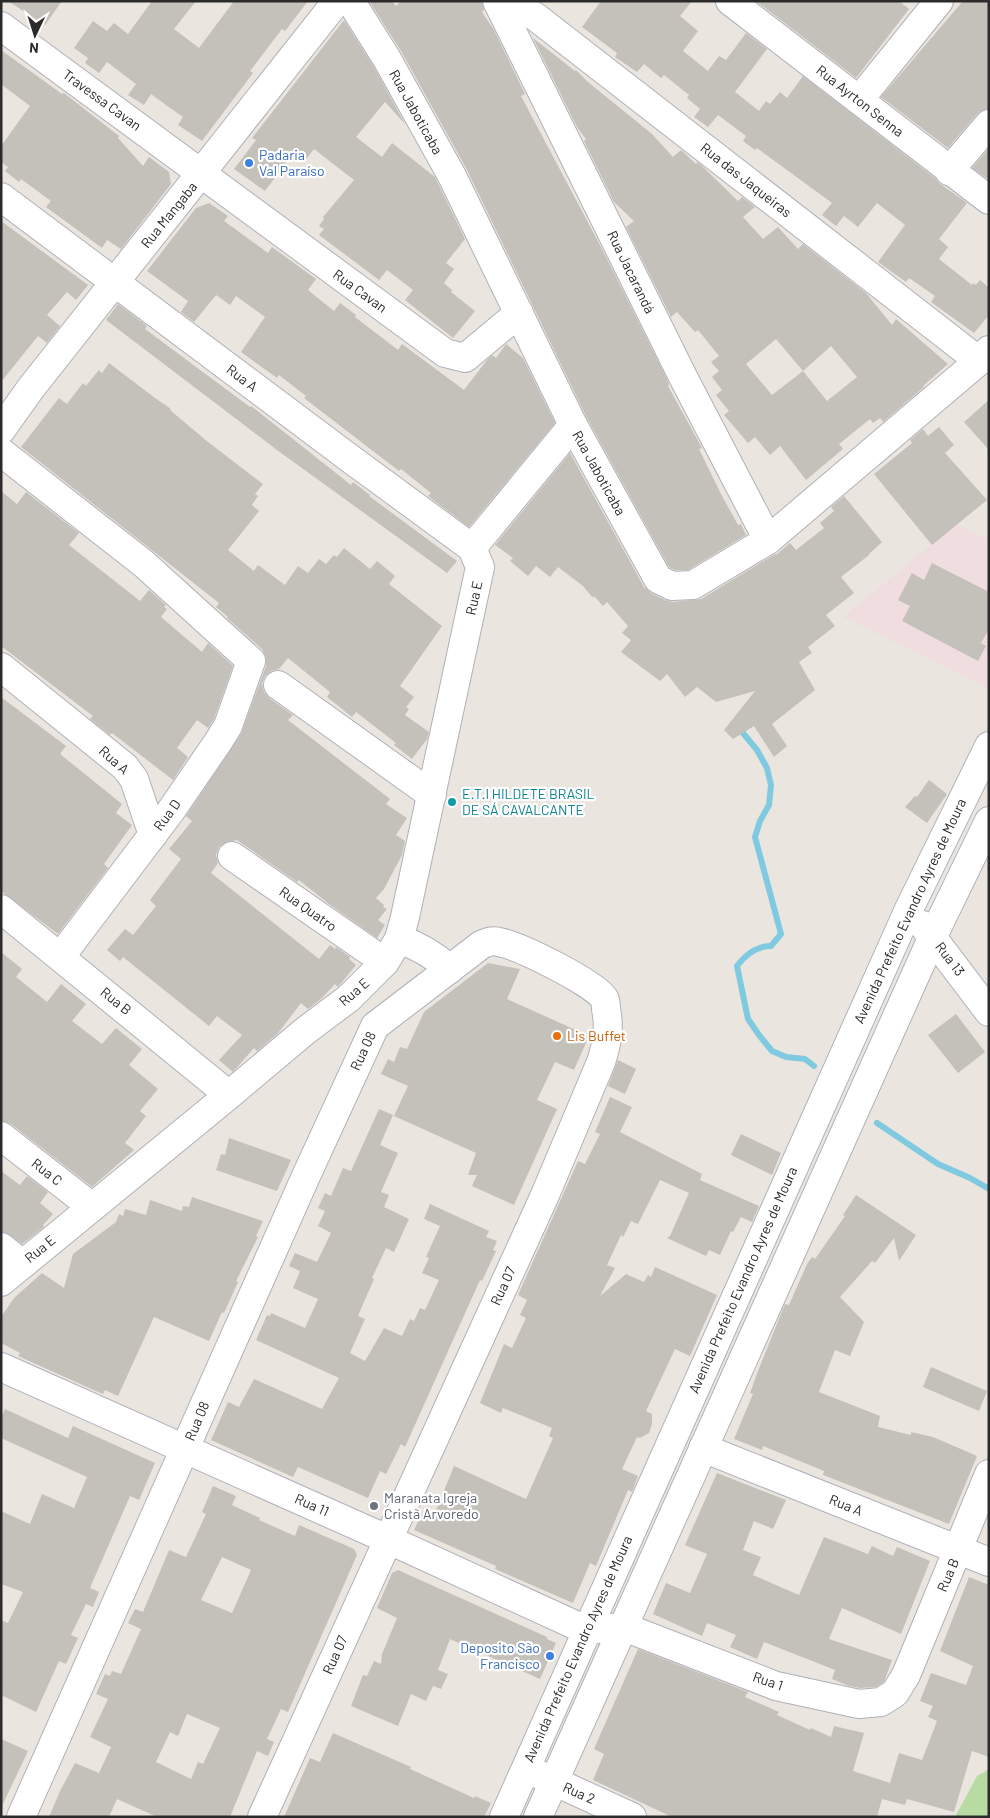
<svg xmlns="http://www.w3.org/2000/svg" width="990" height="1818" font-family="Barlow,sans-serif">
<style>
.medical{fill:#f0dddf}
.green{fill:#b8dba2}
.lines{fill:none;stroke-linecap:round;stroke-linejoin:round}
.stream{stroke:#7fcae0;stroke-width:6}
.building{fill:#c4c0ba;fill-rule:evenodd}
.minor-casing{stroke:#afb1ba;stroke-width:30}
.minor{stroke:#fff;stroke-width:28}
.shop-dot{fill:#3f7fe0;stroke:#fff;stroke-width:2}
.culture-dot{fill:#0f9aa8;stroke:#fff;stroke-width:2}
.food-dot{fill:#e8710a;stroke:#fff;stroke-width:2}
.worship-dot{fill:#6b7280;stroke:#fff;stroke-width:2}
.labels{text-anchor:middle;stroke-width:4.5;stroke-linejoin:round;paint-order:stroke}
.street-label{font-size:14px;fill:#2b2b2b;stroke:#fff}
.shop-label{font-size:14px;fill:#366cbe;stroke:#fff;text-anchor:start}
.culture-label{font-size:14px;fill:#0d838f;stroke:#fff;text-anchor:start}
.food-label{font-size:14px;fill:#c56008;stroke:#fff;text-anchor:start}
.worship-label{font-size:14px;fill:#5b616d;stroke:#fff;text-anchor:start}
</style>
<rect width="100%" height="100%" fill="#ebe5df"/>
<!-- medical -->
<path class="medical" d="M957,524L989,540V688L843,617Z"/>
<!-- green -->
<path class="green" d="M989,1769V1817H955L977,1776Z"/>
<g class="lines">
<!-- stream -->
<g class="stream">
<path d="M738,727L757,750L767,768L771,785L769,805L760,821L755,837L781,934L771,946C756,946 746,954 737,966L748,1019L759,1035L772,1051L786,1057L805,1059L814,1066"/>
<path d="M877,1123L938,1164L970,1178L989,1189"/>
</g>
</g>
<!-- building -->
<g class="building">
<path d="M8,1H62L45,25Z"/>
<path d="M152,1H196L174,29L199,48L234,1H308L285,31L282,29L250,71L253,73L202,141L178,125L183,117L166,105L151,94L144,105L128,95L136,84L107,62L99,73L85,63L88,58L74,48L93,21L107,31L114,23L128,34Z"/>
<path d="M369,1H392L396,6L401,1H482L484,10L482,12L494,30L525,94L521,96L601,247L667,379L669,385L668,386L702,448L699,449L721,494L738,525L741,524L746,535L688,570H675L669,567L587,418L466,168L401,51Z"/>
<path d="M601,1H692L680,16L698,31L683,51L708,71L719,56L726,60L746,33L767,49L735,92L759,111L766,101L770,104L780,92L787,98L803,76L936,179L939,183L967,203L939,239L948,247L939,259L972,285L973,283L976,285L980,280L989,288V315L974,333L931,302L935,296L909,278L906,282L878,262L905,225L877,203L858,227L844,216L836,226L822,215L832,203L757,148L755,150L743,141L746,136L718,115L708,127L694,117L700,109L687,98L689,95L664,75L661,78L644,64L637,72L615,57L617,53L582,27Z"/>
<path d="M756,1H899L909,9L856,78Z"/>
<path d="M963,1H989V109L983,110L977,114L948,148L881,97Z"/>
<path d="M344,20L374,67L405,124L385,102L356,137L382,157L392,143L435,177L465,239L446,263L454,269L444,283L452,290L451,292L475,311L453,338L405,300L413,290L387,270L379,280L319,235L324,229L319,226L324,219L323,217L354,180L314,149L303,163L292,155L265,191L234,169L256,140L252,138Z"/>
<path d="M533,38L575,71L576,70L588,82L652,134L673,157L681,150L696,164L698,162L701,165L738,201L742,197L755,207L743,217L763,239L778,227L798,249L803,244L866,293L892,325L896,319L948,364L923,386L924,387L883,422L880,418L873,423L870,419L839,444L843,449L806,480L780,446L770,455L755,437L748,443L724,415L729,411L716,395L722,390L712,377L719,371L711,362L719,356L698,330L695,332L677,312L671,317L626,227L634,221L614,202L584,141L586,139L577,127ZM776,339L803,371L772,395L746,364ZM831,346L857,377L827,401L803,371Z"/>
<path d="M1,50L62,94L64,93L119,136L118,138L143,166L149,157L169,172L171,184L121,249L107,240L102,248L46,207L51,201L21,179L19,182L5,171L8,167L1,162V146L30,106L1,84Z"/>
<path d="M989,148V180L972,168Z"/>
<path d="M209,203L228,216L224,221L268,253L272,247L316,279L308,290L334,311L340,303L356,315L355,317L398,350L402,344L464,390L487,360L492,355L496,358L506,344L523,358L555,423L469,527L428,496L431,493L401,469L399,471L304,398L306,396L279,375L277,378L241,352L265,317L236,296L230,305L216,295L194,322L181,312L188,301L147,271L196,208Z"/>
<path d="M1,221L88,285L76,300L67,292L47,315L60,326L47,343L38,336L1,382Z"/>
<path d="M118,304L147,326L145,329L250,407L251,406L351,485L353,482L361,488L370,495L369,496L457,561L447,573L277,450L106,320Z"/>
<path d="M109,363L155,398L171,409L170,410L208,442L263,484L255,494L258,496L252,505L259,511L228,550L254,571L258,565L285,585L298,566L308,573L319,559L326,564L334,555L337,557L344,548L370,569L377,561L395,576L389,584L442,626L400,686L414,697L406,707L409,709L405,715L429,732L427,739L412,759L394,745L396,743L356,712L352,717L327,697L330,692L288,658L279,669L271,671L265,676L262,684L264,692L269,698L293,715L288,720L390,799L386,804L407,818L396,835L405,841L402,855L384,889L376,898L384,905L383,907L387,909L378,920L385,925L377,938L329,904L299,880L297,882L237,840L226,842L219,847L216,855L218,863L211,873L319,959L330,945L335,949L336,947L350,957L349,959L356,965L338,987L335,984L321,999L308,1009L301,1003L278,1033L257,1051L254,1048L233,1072L219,1060L242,1035L217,1016L209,1026L123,957L120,961L107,950L125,929L133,935L156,906L150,900L181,859L169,849L192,821L186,816L241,734L266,666V658L262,649L227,618L228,617L216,607L219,603L21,447L59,398L67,404L83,383L86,386L99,370L102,373Z"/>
<path d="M989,400V450L964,422Z"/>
<path d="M939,427L954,445L945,453L987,500L932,545L874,474L912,443L910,440L923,429L928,436Z"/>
<path d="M570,453L644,587L651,593L665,600L673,602L701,599L775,554L776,555L790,543L796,550L824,528L820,523L834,511L831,507L844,496L882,542L869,554V555L841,577L854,593L826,615L835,626L808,647L812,653L799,662L815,690L772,724L787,746L774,757L754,726L733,739L724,730L755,691L716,702L697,687L685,697L667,674L660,681L621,652L631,640L622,633L628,626L607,602L603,606L594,596L593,598L583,586L558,567L550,577L536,566L528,576L510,561L513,558L495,545Z"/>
<path d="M1,491L17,504L26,492L79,533L69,545L140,601L149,590L166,605L164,607L167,609L161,617L202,652L208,643L233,666L214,719L208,728L197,720L177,748L188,757L173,780L112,733L110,735L90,719L93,716L1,646Z"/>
<path d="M932,563L989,592V629L981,643L986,646L978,661L902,621L910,606L898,600L912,573L924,580Z"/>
<path d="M1,697L66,746L60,754L122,804L116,813L132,825L104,864L108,868L58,934L1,891Z"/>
<path d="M929,780L947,794L927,823L905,807L915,796L917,797Z"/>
<path d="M1,952L22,969L16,977L47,1002L61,984L86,1004L72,1021L102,1044L116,1028L142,1049L129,1065L158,1089L140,1111L146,1116L125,1143L134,1150L92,1187L11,1124L1,1121Z"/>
<path d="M488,963L520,969L507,999L589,1036L574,1070L555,1062L537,1100L557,1109L514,1205L472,1186L477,1175H468L476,1153L394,1116L408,1086L381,1074L388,1059L394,1062L400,1047L407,1049L424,1012Z"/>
<path d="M956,1014L985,1052L958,1073L928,1035Z"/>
<path d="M618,1060L636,1069L625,1094L608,1086Z"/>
<path d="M610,1097L632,1107L620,1132L702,1174L700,1180L759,1206L752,1222L741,1217L733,1232L731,1231L720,1255L709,1250L706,1256L667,1238L670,1236L689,1193L660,1180L638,1224L631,1221L623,1237L621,1235L607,1265L615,1268L600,1296L626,1274L644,1282L648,1275L651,1277L655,1267L717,1295L690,1356L675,1349L646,1411L652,1414V1424L649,1433L640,1438L637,1437L622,1469L638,1476L632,1492L628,1490L596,1566L590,1563L573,1603L495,1569L496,1566L414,1530L422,1513L433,1518L454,1466L526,1499L538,1472L553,1438L549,1436L552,1428L503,1408L501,1413L480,1403L504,1344L512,1348L526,1318L520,1315L527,1300L518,1295L578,1161L585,1164L600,1134L595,1132Z"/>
<path d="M379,1109L393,1115L380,1145L398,1153L381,1192L389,1195L384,1207L409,1219L394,1252L386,1248L372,1278L374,1279L358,1316L365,1319L350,1353L365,1361L384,1328L402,1336L410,1319L414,1321L420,1308L425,1310L439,1280L422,1273L429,1258L426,1257L440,1226L424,1219L430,1204L489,1231L486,1237L497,1241L493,1250L496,1251L482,1281L480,1280L405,1447L401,1444L386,1474L380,1471L368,1498L298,1467L293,1477L211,1440L228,1402L239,1407L254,1379L322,1409L339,1378L256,1340L267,1315L270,1316L271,1313L305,1328L318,1299L293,1288L300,1271L289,1266L295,1253L317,1262L331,1233L318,1226L325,1211L318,1208L325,1193L331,1196L343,1168L351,1171Z"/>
<path d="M741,1134L781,1153L772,1175L731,1155Z"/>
<path d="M229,1138L291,1160L277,1191L216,1170L221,1154L225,1155Z"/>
<path d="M1,1171L20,1185L27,1176L48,1192L40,1203L53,1214L43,1225L44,1227L22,1244L10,1235L1,1232Z"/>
<path d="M856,1195L916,1235L899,1261L894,1238L875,1263L872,1261L840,1297L864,1322L850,1356L835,1350L819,1392L880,1416L878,1427L911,1435V1432L933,1437L977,1456L949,1524L823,1475L824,1471L763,1446L762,1450L734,1439L753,1394L750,1393L758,1371L785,1304L789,1305L807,1264L812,1257L815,1259L845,1216L843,1215Z"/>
<path d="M192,1197L263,1221L256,1236L258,1237L236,1281L238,1282L224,1313L222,1312L209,1341L154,1317L118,1396L105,1390L103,1394L89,1388L18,1356L20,1353L1,1343V1317L14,1298L42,1273L64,1288L73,1254L116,1222L119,1214L123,1216L125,1209L146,1215L150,1200L182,1211L183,1206L189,1207Z"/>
<path d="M931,1367L987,1391L979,1411L923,1387Z"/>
<path d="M5,1409L68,1438L73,1426L155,1463L139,1500L130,1496L90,1588L99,1592L93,1607L86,1604L71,1635L78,1638L66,1664L59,1661L36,1712L1,1695V1620L8,1623L23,1592L1,1584V1511L30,1524L42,1494L74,1508L87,1477L1,1438V1418Z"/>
<path d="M717,1473L786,1500L773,1529L754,1521L743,1550L761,1557L753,1575L799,1595L824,1537L868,1554L872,1546L893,1556L897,1547L930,1561L901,1634L842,1608L829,1639L892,1660L884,1682L876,1687L860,1688L849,1686L832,1679L835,1670L764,1642L757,1659L730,1647L736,1635L707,1623L702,1636L653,1614L666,1583L690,1593L707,1554L685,1545Z"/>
<path d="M213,1486L236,1496L232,1505L260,1518L259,1520L295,1536L299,1525L354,1549L357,1555L288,1712L281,1709L267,1739L274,1742L268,1756L257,1751L230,1817H157L117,1799L109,1817H49L60,1791L75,1763L99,1773L111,1747L90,1737L108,1699L96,1694L105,1674L110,1676L112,1671L121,1674L141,1629L128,1623L135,1609L143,1612L169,1550L186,1557L206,1514L202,1512ZM222,1557L251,1570L232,1613L201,1600ZM187,1714L220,1728L203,1764L198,1762L191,1779L156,1762L170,1732L178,1736Z"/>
<path d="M398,1570L547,1637V1639L556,1643L540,1679L450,1639L438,1670L448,1674L441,1689L433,1686L426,1701L411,1694L398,1726L351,1706L363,1675L367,1676L374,1661L381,1664L382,1654L397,1618L377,1608L392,1573Z"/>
<path d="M969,1577L989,1585V1757L972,1751L954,1812L907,1799L905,1805L882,1799L877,1817H672L593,1780L604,1754L594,1749L638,1649L748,1692L745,1697L779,1712L777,1715L810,1730L811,1728L831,1737L834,1726L864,1733L853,1771L890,1783L899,1753L922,1760L937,1721L928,1717L933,1706L920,1701L931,1673L966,1685L973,1666L940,1651Z"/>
<path d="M333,1733L411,1767L410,1769L474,1798L475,1796L491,1803L484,1817H284L310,1758L320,1762Z"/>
<path d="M1,1739L28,1751L1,1808Z"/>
</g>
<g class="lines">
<!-- minor casing -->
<g class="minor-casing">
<g id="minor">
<path d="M346,1L353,5L387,59L452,176L573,425L658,579L672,586L693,585L768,540L979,361L989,350"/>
<path d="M497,1L682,375L768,540"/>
<path d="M511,1L537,18L979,361"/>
<path d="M730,1L989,200"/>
<path d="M1,26L445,353L465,358L519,313"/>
<path d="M859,100L939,1"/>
<path d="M949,171L989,124"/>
<path d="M1,197L352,460L472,548L480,567L405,917L399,939L385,962L349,998L305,1031L229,1095L1,1282"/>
<path d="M1,430L31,388L337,1"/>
<path d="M1,452L144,564L251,661L228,726L218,742L170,812L61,956"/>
<path d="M472,548L573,425"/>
<path d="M1,667L125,767L134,779L153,835"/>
<path d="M278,685L432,795"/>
<path d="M232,856L385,962"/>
<path d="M1,909L229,1095"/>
<path d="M923,925L989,1012"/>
<path d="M399,939C419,946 434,955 450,969"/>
<path d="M1,1136L92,1207"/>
<path d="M1,1247L22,1264"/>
<path d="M1,1367L387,1539L586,1630L624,1627L776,1686L859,1704L881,1702L895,1693L906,1675L989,1474"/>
<path d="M703,1448L989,1562"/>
<path d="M538,1774L632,1817"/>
<path d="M21,1817L306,1176L375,1026L481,945C487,942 493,940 499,942C520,946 592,982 604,998C606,1001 606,1006 606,1009C610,1028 607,1044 601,1062L545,1195L262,1817"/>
<path d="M504,1817L909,909L989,746"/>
<path d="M538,1817L933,936L989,821"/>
</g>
</g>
<!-- minor -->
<use href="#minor" class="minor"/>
</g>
<!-- markers -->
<g class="shop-dot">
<circle cx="249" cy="163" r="5"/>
<circle cx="550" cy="1656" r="5"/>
</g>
<circle class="culture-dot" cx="452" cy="802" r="5"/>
<circle class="food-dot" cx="557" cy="1036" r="5"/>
<circle class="worship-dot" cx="374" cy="1506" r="5"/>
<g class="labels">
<!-- street labels -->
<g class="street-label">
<text transform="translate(102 100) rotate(36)" y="5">Travessa Cavan</text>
<text transform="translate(860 101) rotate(38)" y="5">Rua Ayrton Senna</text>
<text transform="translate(416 112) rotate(61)" y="5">Rua Jaboticaba</text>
<text transform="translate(746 180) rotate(38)" y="5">Rua das Jaqueiras</text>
<text transform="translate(169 215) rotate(-51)" y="5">Rua Mangaba</text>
<text transform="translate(631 272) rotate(64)" y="5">Rua Jacarandá</text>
<text transform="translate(360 291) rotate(36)" y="5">Rua Cavan</text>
<text transform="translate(242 378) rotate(37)" y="5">Rua A</text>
<text transform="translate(599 473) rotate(61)" y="5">Rua Jaboticaba</text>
<text transform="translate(474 598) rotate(-78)" y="5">Rua E</text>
<text transform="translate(114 760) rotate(42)" y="5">Rua A</text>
<text transform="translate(167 815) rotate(-54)" y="5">Rua D</text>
<text transform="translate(308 909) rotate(35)" y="5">Rua Quatro</text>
<text transform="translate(910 911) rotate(-65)" y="5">Avenida Prefeito Evandro Ayres de Moura</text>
<text transform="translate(950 959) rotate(53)" y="5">Rua 13</text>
<text transform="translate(354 992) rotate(-41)" y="5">Rua E</text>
<text transform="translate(116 1001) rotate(39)" y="5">Rua B</text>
<text transform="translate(363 1051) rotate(-65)" y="5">Rua 08</text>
<text transform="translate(47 1172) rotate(38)" y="5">Rua C</text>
<text transform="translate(40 1249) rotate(-39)" y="5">Rua E</text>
<text transform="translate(743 1280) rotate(-66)" y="5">Avenida Prefeito Evandro Ayres de Moura</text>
<text transform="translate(503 1286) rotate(-65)" y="5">Rua 07</text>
<text transform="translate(197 1421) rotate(-67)" y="5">Rua 08</text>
<text transform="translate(312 1505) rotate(24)" y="5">Rua 11</text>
<text transform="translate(846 1505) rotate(22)" y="5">Rua A</text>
<text transform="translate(948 1575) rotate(-67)" y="5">Rua B</text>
<text transform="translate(578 1649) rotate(-66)" y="5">Avenida Prefeito Evandro Ayres de Moura</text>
<text transform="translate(335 1655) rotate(-66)" y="5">Rua 07</text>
<text transform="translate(768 1681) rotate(19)" y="5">Rua 1</text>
<text transform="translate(579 1793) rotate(24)" y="5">Rua 2</text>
</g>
<!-- shop labels -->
<g class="shop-label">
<text x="259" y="160">Padaria<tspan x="259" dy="16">Val Paraíso</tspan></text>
<text x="540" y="1653" text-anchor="end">Deposito São<tspan x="540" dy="16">Francisco</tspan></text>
</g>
<!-- culture labels -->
<g class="culture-label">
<text x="462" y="799">E.T.I HILDETE BRASIL<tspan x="462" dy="16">DE SÁ CAVALCANTE</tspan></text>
</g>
<!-- food labels -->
<g class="food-label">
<text x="567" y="1041">Lis Buffet</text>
</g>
<!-- worship labels -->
<g class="worship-label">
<text x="384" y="1503">Maranata Igreja<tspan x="384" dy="16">Cristã Arvoredo</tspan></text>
</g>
</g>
<!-- border -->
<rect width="990" height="1818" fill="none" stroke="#2b2b2b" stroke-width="5"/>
<!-- north arrow -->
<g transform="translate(35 35) rotate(184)" stroke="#ffffff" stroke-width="4" paint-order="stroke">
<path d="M0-4L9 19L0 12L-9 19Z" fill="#2b2b2b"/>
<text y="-8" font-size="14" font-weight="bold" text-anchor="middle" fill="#2b2b2b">N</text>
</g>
</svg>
